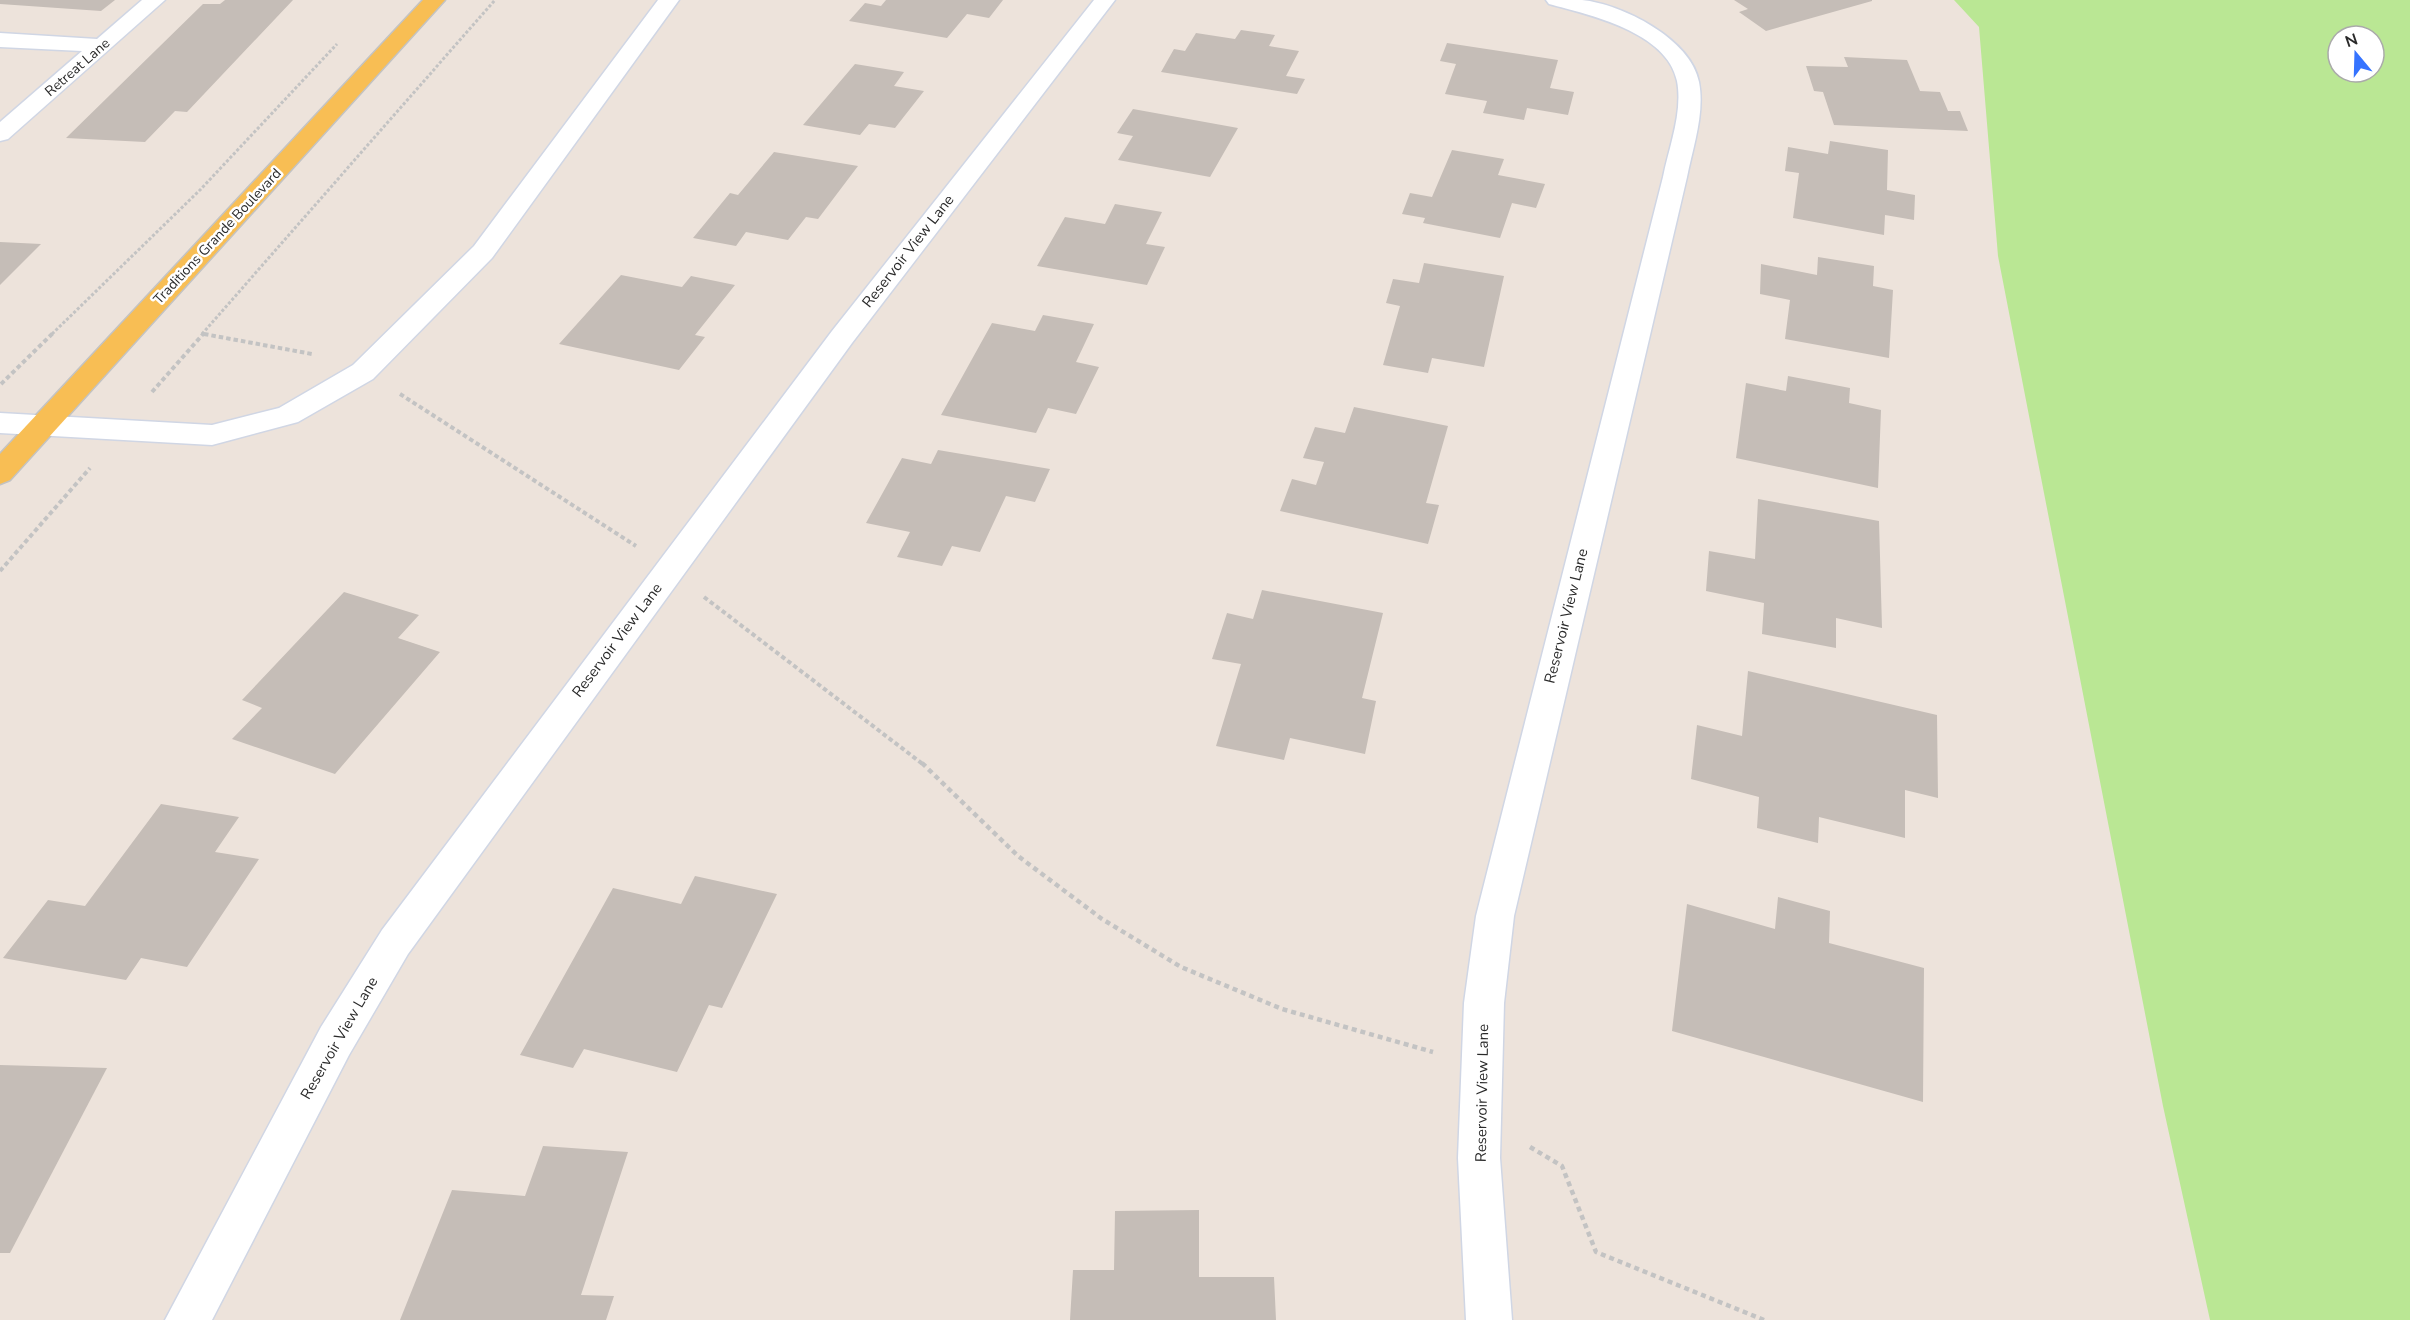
<svg xmlns="http://www.w3.org/2000/svg" width="2410" height="1320" font-family="'Nunito Sans',sans-serif">
<style>
.green{fill:#bae794;fill-rule:evenodd}
.building{fill:#c5bdb7}
.lines{fill:none;stroke-linecap:round;stroke-linejoin:round}
.minor-casing{stroke:#d0d6e4;stroke-width:3}
.major-casing{stroke:#c3c3c3;stroke-width:3}
.path-far2{stroke:#c3c3c3;stroke-width:3;stroke-dasharray:3 2;stroke-linecap:butt}
.path-far1{stroke:#c3c3c3;stroke-width:4;stroke-dasharray:4.5 3;stroke-linecap:butt}
.path{stroke:#c3c3c3;stroke-width:4.5;stroke-dasharray:5 4;stroke-linecap:butt}
.minor{fill:#fff;fill-rule:evenodd}
.major{fill:#f8be54;fill-rule:evenodd}
.labels{text-anchor:middle;stroke-width:5;stroke-linejoin:round;paint-order:stroke}
.far-street-label{font-size:14px;fill:#2a2a2a;stroke:#fff}
.street-label{font-size:15px;fill:#2a2a2a;stroke:#fff}
</style>
<rect width="100%" height="100%" fill="#ede3db"/>
<!-- green -->
<path class="green" d="M1954,0H2410V1320H2210L2163,1106L1998,256L1979,27ZM2338,36H2374V72H2338Z"/>
<!-- building -->
<g class="building">
<path d="M0,0H115L101,11L0,4Z"/>
<path d="M225,0H293L187,112L175,111L145,142L66,138L203,4H220Z"/>
<path d="M886,0H1003L989,18L967,14L947,38L849,21L865,3L881,6Z"/>
<path d="M1734,0H1872V1L1766,31L1739,12L1748,9Z"/>
<path d="M1241,30L1275,35L1269,46L1299,51L1286,76L1305,79L1297,94L1161,72L1174,49L1185,51L1196,33L1235,39Z"/>
<path d="M1447,43L1558,60L1550,88L1574,92L1568,115L1527,108L1524,120L1483,113L1487,101L1445,94L1456,64L1440,61Z"/>
<path d="M1844,57L1907,60L1920,91L1940,92L1948,111H1960L1968,131L1834,125L1823,92L1814,91L1806,66L1848,67Z"/>
<path d="M855,64L904,72L894,86L924,91L895,128L869,124L860,135L803,125Z"/>
<path d="M1133,109L1238,128L1210,177L1118,160L1133,136L1117,133Z"/>
<path d="M1830,141L1888,150L1887,190L1915,195L1914,220L1885,215L1884,235L1793,218L1799,173L1785,171L1788,147L1828,154Z"/>
<path d="M1452,150L1504,159L1498,175L1545,184L1536,208L1512,203L1500,238L1423,223L1425,218L1402,214L1410,193L1432,197Z"/>
<path d="M774,152L858,166L818,219L806,217L788,240L746,232L736,246L693,238L730,193L738,195Z"/>
<path d="M1115,204L1162,212L1146,244L1165,247L1147,285L1037,266L1065,217L1105,224Z"/>
<path d="M0,242L41,244L0,285Z"/>
<path d="M1818,257L1874,266L1873,286L1893,290L1889,358L1785,339L1790,300L1760,294L1761,264L1817,275Z"/>
<path d="M1424,263L1504,276L1484,367L1432,358L1428,373L1383,365L1400,306L1386,303L1393,279L1419,283Z"/>
<path d="M621,275L682,287L691,276L735,285L695,335L705,337L679,370L559,344Z"/>
<path d="M1043,315L1094,324L1076,362L1099,367L1076,414L1048,408L1036,433L941,415L992,323L1035,331Z"/>
<path d="M1788,376L1850,388L1849,403L1881,410L1878,488L1736,458L1746,383L1786,391Z"/>
<path d="M1354,407L1448,426L1426,503L1439,505L1428,544L1280,511L1292,479L1316,485L1324,462L1303,458L1315,427L1345,433Z"/>
<path d="M938,450L1050,469L1035,502L1006,496L980,552L952,546L942,566L897,557L910,532L866,523L902,458L931,464Z"/>
<path d="M1758,499L1879,521L1882,628L1836,618V648L1762,634L1764,603L1706,591L1709,551L1755,559Z"/>
<path d="M1262,590L1383,613L1362,698L1376,701L1365,754L1290,738L1284,760L1216,746L1241,664L1212,659L1227,613L1253,619Z"/>
<path d="M344,592L419,615L398,638L440,652L335,774L232,739L262,708L242,700Z"/>
<path d="M1748,671L1937,715L1938,798L1905,790V838L1819,817L1818,843L1757,828L1759,797L1691,779L1697,725L1742,736Z"/>
<path d="M161,804L239,817L215,852L259,859L187,967L141,958L126,980L3,958L48,900L85,906Z"/>
<path d="M695,876L777,894L722,1008L709,1005L677,1072L584,1049L573,1068L520,1055L613,888L681,904Z"/>
<path d="M1778,897L1830,911L1829,943L1924,968L1923,1102L1672,1031L1687,904L1775,929Z"/>
<path d="M0,1065L107,1068L10,1253H0Z"/>
<path d="M543,1146L628,1152L581,1295L614,1296L606,1320H400L452,1190L525,1196Z"/>
<path d="M1199,1210V1277H1274L1276,1320H1070L1073,1270H1114L1115,1211Z"/>
</g>
<g class="lines">
<!-- minor casing -->
<g class="minor-casing">
<g id="minor">
<path d="M142,0H165L8,139L0,141V122L82,51L0,47V33L97,39Z"/>
<path d="M658,0H679L492,258L373,379L298,422L212,445L0,433V413L212,425L279,408L353,365L474,246Z"/>
<path d="M1094,0H1115L852,343L408,954L349,1055L212,1320H165L321,1027L382,930L832,331Z"/>
<path d="M1546,0C1558,0 1570,0 1582,0C1622,4 1691,39 1699,82C1705,113 1693,147 1687,177L1514,916L1504,1003L1500,1158L1512,1320H1466L1458,1158L1464,1003L1476,916L1663,177C1669,147 1683,112 1677,81C1667,32 1590,15 1549,4Z"/>
</g>
</g>
<!-- major casing -->
<g class="major-casing">
<path id="major" d="M423,0H445L10,480L0,484V454Z"/>
</g>
<!-- path-far2 -->
<g class="path-far2">
<path d="M52,334L200,190L337,44"/>
<path d="M202,334L495,0"/>
</g>
<!-- path-far1 -->
<g class="path-far1">
<path d="M204,334L312,354"/>
<path d="M1,384L53,333"/>
<path d="M152,392L204,333"/>
<path d="M400,394L636,546"/>
<path d="M0,571L90,468"/>
<path d="M704,597L924,765"/>
</g>
<!-- path -->
<g class="path">
<path d="M922,763L1018,856L1102,919L1181,967L1282,1009L1433,1052"/>
<path d="M1530,1147L1562,1166L1596,1252L1764,1320"/>
</g>
<!-- minor -->
<use href="#minor" class="minor"/>
<!-- major -->
<use href="#major" class="major"/>
</g>
<g class="labels">
<!-- far-street labels -->
<g class="far-street-label">
<text transform="translate(77 67) rotate(-41)" y="5">Retreat Lane</text>
<text transform="translate(217 236) rotate(-47)" y="5">Traditions Grande Boulevard</text>
</g>
<!-- street labels -->
<g class="street-label">
<text transform="translate(908 251) rotate(-52)" y="5">Reservoir View Lane</text>
<text transform="translate(1566 616) rotate(-76)" y="5">Reservoir View Lane</text>
<text transform="translate(617 640) rotate(-53)" y="5">Reservoir View Lane</text>
<text transform="translate(339 1038) rotate(-60)" y="5">Reservoir View Lane</text>
<text transform="translate(1482 1093) rotate(-89)" y="5">Reservoir View Lane</text>
</g>
</g>
<!-- north arrow -->
<g transform="translate(2356 54) rotate(341)"><circle r="28" fill="#ffffff" stroke="#aaaaaa" stroke-width="1.5"/>
<path d="M0-4.5L10 22L0 15L-10 22Z" fill="#3573ff"/>
<text y="-9" font-size="16" font-weight="bold" text-anchor="middle" fill="#2a2a2a">N</text>
</g>
</svg>
